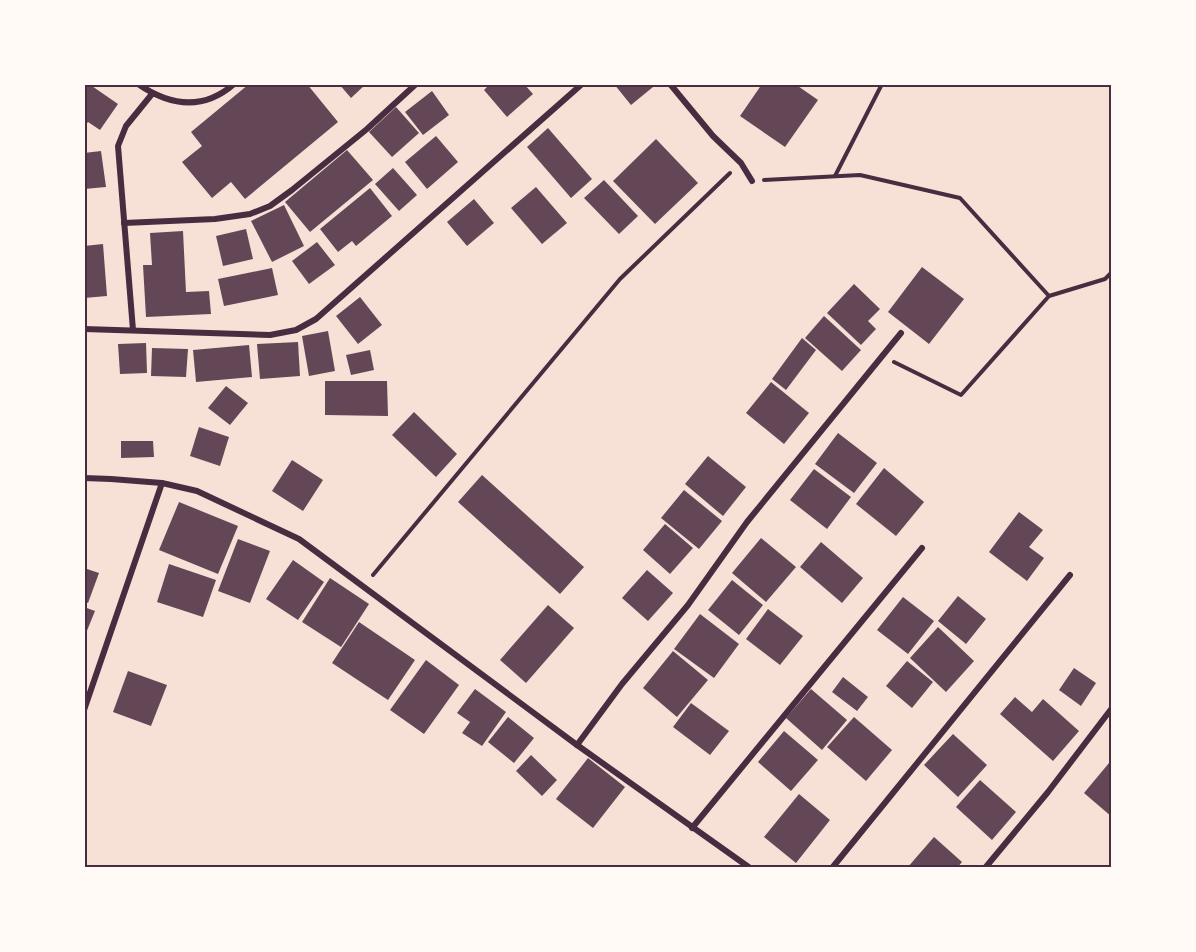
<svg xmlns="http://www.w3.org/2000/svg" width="1196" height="952" font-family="'IBM Plex Sans',sans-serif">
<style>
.building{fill:#644757}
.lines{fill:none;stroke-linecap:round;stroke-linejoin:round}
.path{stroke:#4a2c40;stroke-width:4}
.minor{stroke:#4a2c40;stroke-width:6}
.neatline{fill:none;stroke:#4a2c40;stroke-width:2}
</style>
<rect width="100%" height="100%" fill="#f7e1d7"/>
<!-- building -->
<g class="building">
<path d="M84,84H89L118,104L100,130L88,122L84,127Z"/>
<path d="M249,84H307L338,122L245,199L231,182L212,198L182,162L202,146L191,132Z"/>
<path d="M339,84H366L351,98Z"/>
<path d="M490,84H524L533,94L507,117L484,90Z"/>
<path d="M614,84H650L653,87L631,105Z"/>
<path d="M762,84H795L818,100L785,147L740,116Z"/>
<path d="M432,91L449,115L423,135L405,112Z"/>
<path d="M396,107L419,133L392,157L369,132Z"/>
<path d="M548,128L592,179L571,198L527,147Z"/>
<path d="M436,136L458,162L427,189L405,162Z"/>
<path d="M656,139L698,183L655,224L613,181Z"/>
<path d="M347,150L373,180L310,232L285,202Z"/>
<path d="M101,151L106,187L84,189V153Z"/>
<path d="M393,168L417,195L399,211L375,184Z"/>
<path d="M604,180L638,216L619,234L584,198Z"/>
<path d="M536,187L567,223L542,244L511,208Z"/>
<path d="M370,188L392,216L356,246L352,241L338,252L320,229Z"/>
<path d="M474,199L494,223L467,246L447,222Z"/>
<path d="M284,205L304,246L272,262L251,221Z"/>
<path d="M246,229L253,259L223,266L216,236Z"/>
<path d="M183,231L186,292L209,291L211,314L146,317L143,265H152L150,233Z"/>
<path d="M317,242L335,265L309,284L292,261Z"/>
<path d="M103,244L107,296L84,298V246Z"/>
<path d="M922,267L964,299L929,344L888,312Z"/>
<path d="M272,268L278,295L224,306L218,279Z"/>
<path d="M854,284L880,309L868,321L876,329L861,345L827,313Z"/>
<path d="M360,297L382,325L358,344L336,316Z"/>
<path d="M824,316L861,350L842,371L805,338Z"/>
<path d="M328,331L335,371L309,376L302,336Z"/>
<path d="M802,338L816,350L786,390L772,379Z"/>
<path d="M298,342L300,376L260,379L257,344Z"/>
<path d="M146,343L147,373L120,374L118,344Z"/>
<path d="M249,345L252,377L196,382L193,350Z"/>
<path d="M152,348L188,349L186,377L151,376Z"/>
<path d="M370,350L374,370L351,375L346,355Z"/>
<path d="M325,381H387L388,416L325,415Z"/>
<path d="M771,382L809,413L784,444L746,413Z"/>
<path d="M226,386L248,403L230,425L208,408Z"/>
<path d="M414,412L457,454L436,477L392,435Z"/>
<path d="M199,427L229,437L220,466L190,456Z"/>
<path d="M838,433L877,463L854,493L815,464Z"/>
<path d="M121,441H153L154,457L121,458Z"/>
<path d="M708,456L746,487L723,516L685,484Z"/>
<path d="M292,460L323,480L303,511L272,491Z"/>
<path d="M884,468L924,502L896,536L856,504Z"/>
<path d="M814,469L851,497L827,529L790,500Z"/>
<path d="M482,475L584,567L560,594L458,502Z"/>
<path d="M684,490L722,521L699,549L661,518Z"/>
<path d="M179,502L238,526L218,574L159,550Z"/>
<path d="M1019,512L1043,530L1029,547L1044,558L1027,581L989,552Z"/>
<path d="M665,524L693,548L670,574L643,550Z"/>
<path d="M761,538L796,567L766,602L732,573Z"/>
<path d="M238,539L270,551L250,603L218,591Z"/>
<path d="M821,542L863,578L842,603L800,567Z"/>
<path d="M293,560L324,582L298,620L266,599Z"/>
<path d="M169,564L216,580L203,617L157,602Z"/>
<path d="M84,568L99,573L88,603L84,601Z"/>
<path d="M647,570L673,593L648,621L622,598Z"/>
<path d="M330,578L369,604L341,647L302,622Z"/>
<path d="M732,580L763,605L739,635L708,610Z"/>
<path d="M958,596L986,619L966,644L938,621Z"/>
<path d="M903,597L934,621L908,654L877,630Z"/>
<path d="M548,605L574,628L526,683L500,660Z"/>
<path d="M84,607L95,611L84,638Z"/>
<path d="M768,609L803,636L780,665L746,639Z"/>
<path d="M700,614L739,644L714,678L674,649Z"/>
<path d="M359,622L415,660L388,700L332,663Z"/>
<path d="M938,627L974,661L946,692L910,658Z"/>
<path d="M673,651L708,680L677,717L643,688Z"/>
<path d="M426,660L459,685L424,734L390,710Z"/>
<path d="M907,661L933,682L912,708L886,686Z"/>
<path d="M1074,668L1096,683L1081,706L1059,690Z"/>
<path d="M128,671L167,685L151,726L113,712Z"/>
<path d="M843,677L868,697L857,711L832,692Z"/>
<path d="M475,689L506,712L482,746L462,733L470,722L457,713Z"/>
<path d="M811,689L847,720L822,750L786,718Z"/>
<path d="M1015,697L1032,712L1043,699L1079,731L1053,761L1000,714Z"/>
<path d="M691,703L729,731L710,755L673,727Z"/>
<path d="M508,717L534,738L514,763L488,742Z"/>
<path d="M854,717L892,750L866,781L827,747Z"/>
<path d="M784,731L818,760L791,791L758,762Z"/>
<path d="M953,734L987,765L958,797L924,765Z"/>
<path d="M531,755L557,780L542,796L516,771Z"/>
<path d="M588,758L625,787L593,828L556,799Z"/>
<path d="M1109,763L1112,765V817L1084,793Z"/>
<path d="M980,780L1016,812L992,840L956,807Z"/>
<path d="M799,794L830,820L796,863L764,837Z"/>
<path d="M934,837L962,862L957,868H907Z"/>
</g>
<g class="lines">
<!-- path -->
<g class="path">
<path d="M835,176L882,84"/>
<path d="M764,180L860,175L960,198L1049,296L961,395L894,362"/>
<path d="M1049,296L1105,279L1112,272"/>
<path d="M373,575L620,279L730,173"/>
</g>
<!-- minor -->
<g class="minor">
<path d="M138,84C170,106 203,111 234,84"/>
<path d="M670,84L713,136L741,163L752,181"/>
<path d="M124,223L215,219L250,214L270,206L292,190L367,129L416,84"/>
<path d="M84,329L270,335L296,330L316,319L582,84"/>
<path d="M133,330L118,146L126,126L152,94"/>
<path d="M84,478L111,479L162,483L197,491L299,539L577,745L750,868"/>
<path d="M84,710L162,483"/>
<path d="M577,745L622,684L688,605L747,522L901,333"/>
<path d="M692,828L922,548"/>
<path d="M832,868L1070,575"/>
<path d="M985,868L1048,792L1112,708"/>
</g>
</g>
<!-- border -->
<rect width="1196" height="952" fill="none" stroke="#fffaf5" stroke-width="171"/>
<rect x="86" y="86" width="1024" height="780" class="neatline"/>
</svg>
